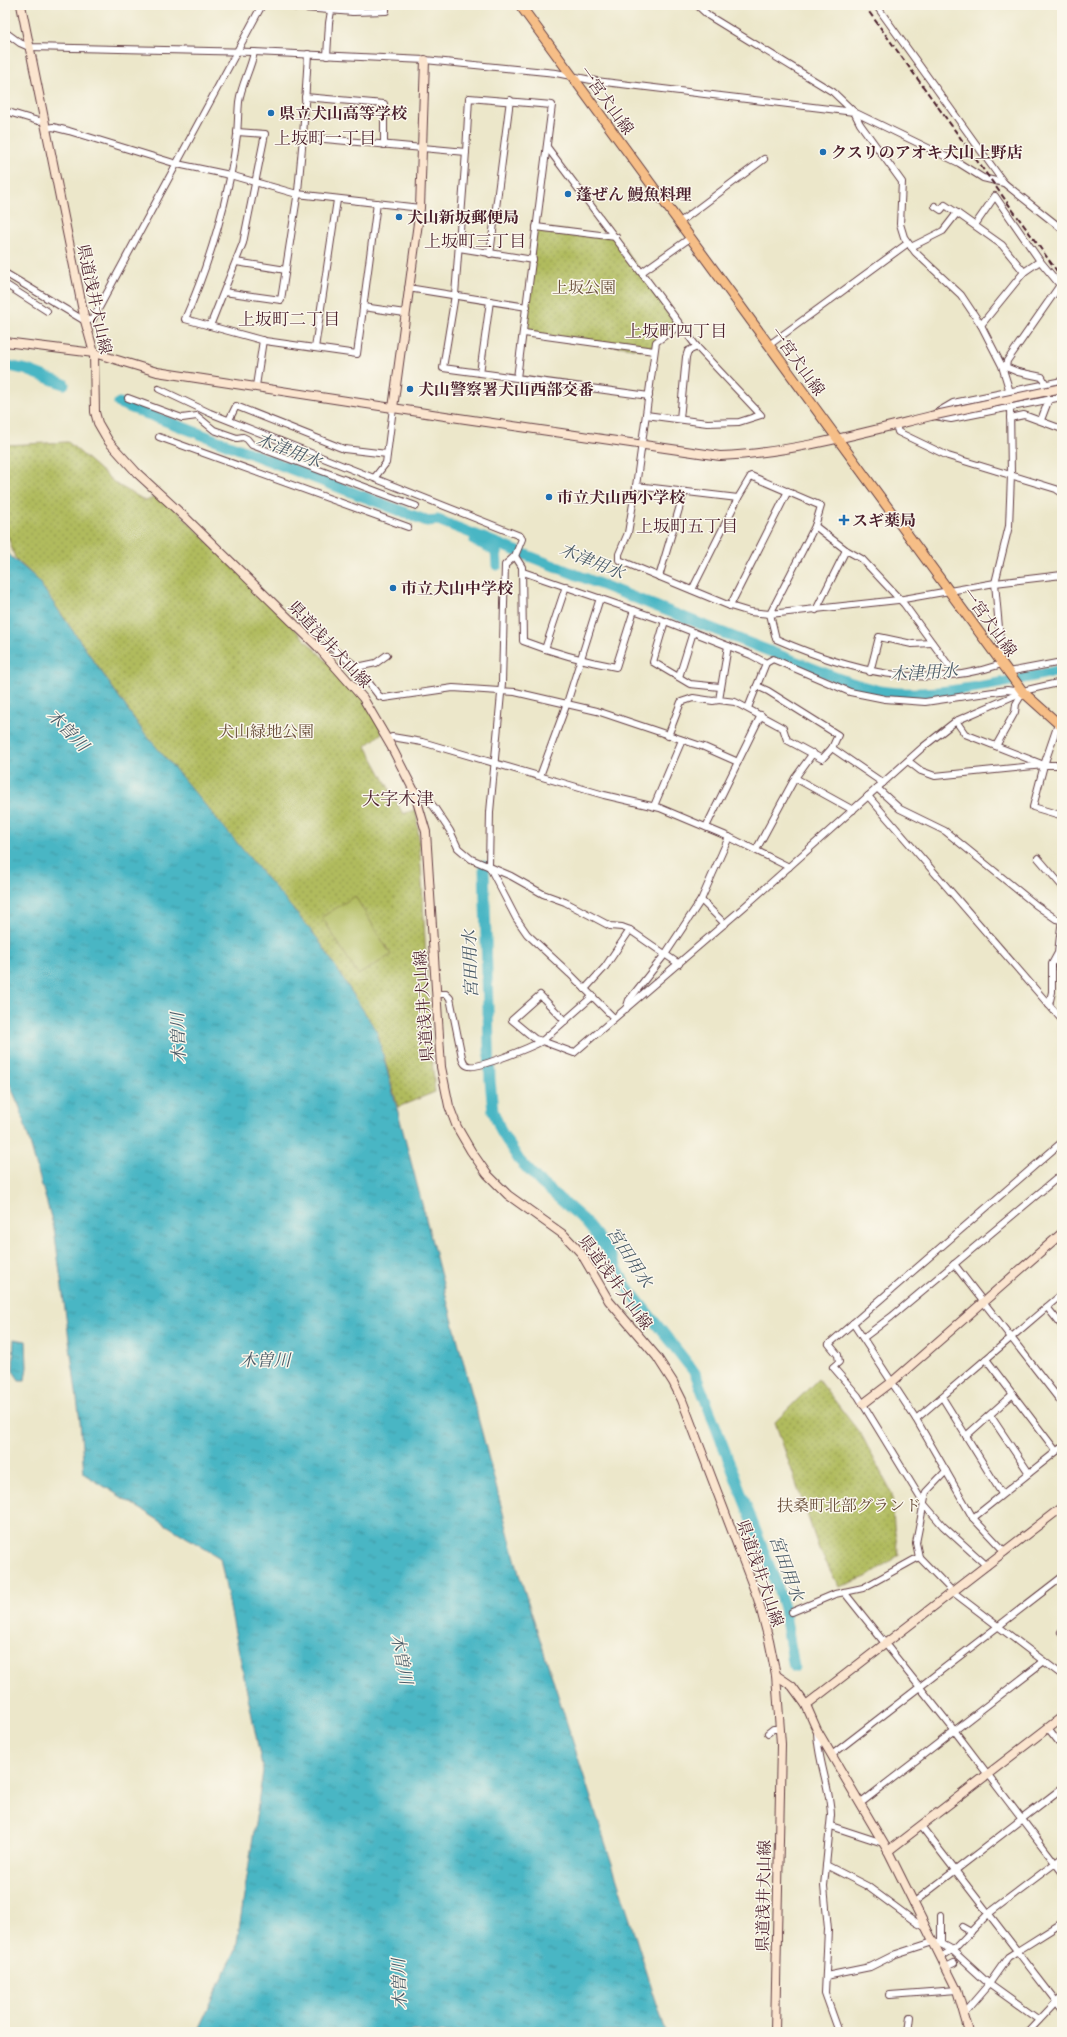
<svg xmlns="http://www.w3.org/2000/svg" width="1067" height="2037" font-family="'IM FELL DW Pica','Noto Serif JP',serif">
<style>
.grass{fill:url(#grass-dots);stroke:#7d6d44}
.pitch{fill:#b0bb5d;stroke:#7d6d44}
.water{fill:url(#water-ripples);stroke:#4a6a78}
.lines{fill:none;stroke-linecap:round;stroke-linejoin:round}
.river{stroke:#49b6c4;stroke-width:11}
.street-casing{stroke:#623d43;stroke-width:8}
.secondary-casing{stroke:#623d43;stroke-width:10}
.primary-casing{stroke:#623d43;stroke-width:11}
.street{stroke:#fff;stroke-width:6}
.secondary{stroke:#fbe5cf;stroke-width:8}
.primary{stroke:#f6be87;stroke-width:9}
.rail{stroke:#4a1f2b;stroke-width:2;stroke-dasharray:6 3;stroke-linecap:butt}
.secondary-bridge-casing{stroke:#623d43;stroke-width:10;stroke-linecap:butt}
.secondary-bridge{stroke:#fbe5cf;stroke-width:8}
.poi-dot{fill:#1f6fb2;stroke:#fbf7ec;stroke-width:1.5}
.labels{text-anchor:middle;stroke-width:3;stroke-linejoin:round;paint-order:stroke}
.street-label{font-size:16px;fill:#4a1f2b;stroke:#fbf7ec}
.poi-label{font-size:16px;font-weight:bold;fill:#4a1f2b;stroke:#fbf7ec;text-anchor:start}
.park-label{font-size:16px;fill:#694e3a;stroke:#fbf7ec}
.neighbourhood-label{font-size:17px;fill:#4a1f2b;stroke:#fbf7ec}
.water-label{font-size:17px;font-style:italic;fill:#4a5b68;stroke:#fbf7ec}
.quarter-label{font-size:18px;fill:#4a1f2b;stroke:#fbf7ec}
</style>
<defs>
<pattern id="grass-dots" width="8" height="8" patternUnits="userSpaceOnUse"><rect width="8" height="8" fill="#b0bb5d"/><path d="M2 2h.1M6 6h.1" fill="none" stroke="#91974d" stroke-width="1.8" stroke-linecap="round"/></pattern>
<pattern id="water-ripples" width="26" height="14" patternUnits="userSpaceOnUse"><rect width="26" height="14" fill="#49b6c4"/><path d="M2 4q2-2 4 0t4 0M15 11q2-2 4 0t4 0" fill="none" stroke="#3f939f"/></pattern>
</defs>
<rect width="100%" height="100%" fill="#fbf7ec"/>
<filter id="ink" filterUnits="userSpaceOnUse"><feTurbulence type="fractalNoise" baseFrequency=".025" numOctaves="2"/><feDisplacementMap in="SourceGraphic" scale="8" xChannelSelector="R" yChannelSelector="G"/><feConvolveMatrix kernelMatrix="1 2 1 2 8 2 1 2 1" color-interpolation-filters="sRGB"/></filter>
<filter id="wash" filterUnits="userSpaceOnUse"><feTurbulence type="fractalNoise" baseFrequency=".012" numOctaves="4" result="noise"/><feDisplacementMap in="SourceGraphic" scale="16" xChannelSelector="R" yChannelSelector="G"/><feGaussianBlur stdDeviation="0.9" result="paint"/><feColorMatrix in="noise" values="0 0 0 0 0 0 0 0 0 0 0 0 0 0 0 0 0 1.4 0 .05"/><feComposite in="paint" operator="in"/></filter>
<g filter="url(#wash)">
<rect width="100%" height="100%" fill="#ece7ca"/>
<!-- grass -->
<g class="grass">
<path d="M536,227L616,237L680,325L656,342L654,351L524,333Z"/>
<path d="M68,442L116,484L146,501L161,494L363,698L383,732L366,746L403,814L416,809C426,903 425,998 435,1092L398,1107L377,1032L142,730L36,578L15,558L5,528V445Z"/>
<path d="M818,1379L862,1436L892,1494L894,1526L899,1555L866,1577L839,1587L819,1549L775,1422Z"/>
</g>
<!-- pitch -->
<path class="pitch" d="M355,896L391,955L358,975L322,917Z"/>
<!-- water -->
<g class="water">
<path d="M5,545L8,554L36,578L142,730L318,939L377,1032L519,1574L666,2032H197L236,1949L263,1771L220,1558L84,1474L80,1421L54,1228L20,1108L5,1073Z"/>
<path d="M14,1339L26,1341L27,1367L25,1380H19L13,1371Z"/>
</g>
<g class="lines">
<!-- river -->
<g class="river">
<path d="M5,365L27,370L64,384"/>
<path d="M119,403L427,521L438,520L840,679C855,684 871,690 887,692C939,698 1010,681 1062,670"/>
<path d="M475,541L487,546L496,552L497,565"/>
<path d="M484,866L490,1080L493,1111L502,1133L519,1160L540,1182L584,1220L605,1246L627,1287L695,1373L777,1586L784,1608L794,1667"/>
</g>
</g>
</g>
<g filter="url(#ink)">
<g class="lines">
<!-- street casing -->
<g class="street-casing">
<g id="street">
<path d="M289,5L293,7L353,12L354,5"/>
<path d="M697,5L709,16L833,92L854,112L959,163L983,178L1004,183"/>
<path d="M876,5L1004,183L1062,229"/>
<path d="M353,12L386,11V5"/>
<path d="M5,32L20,43L29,47L254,52L425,60L556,73L596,81L854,112"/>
<path d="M327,56L329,23L332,5"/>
<path d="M305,97L384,104V145"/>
<path d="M5,111L38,121L45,120"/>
<path d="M854,112L860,124L902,182L900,224L904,237L915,252L961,295L981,325L1002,366L1010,392"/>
<path d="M47,128L53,127L69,131L177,164L230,175L297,194L420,208"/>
<path d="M237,132L265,134L243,243L210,326L265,341L357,354L377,203"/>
<path d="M303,137L466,152"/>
<path d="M547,147L697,347L761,415L739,422L707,423L646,415"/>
<path d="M935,206L941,210L945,205L957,213"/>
<path d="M680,222L764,159"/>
<path d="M975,225L995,196L1040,261L1060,285L1007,361L1006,367"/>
<path d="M536,227L616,237"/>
<path d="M911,247L943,231L957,213L1002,245L1024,272"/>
<path d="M459,248L533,260"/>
<path d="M490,254L510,100"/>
<path d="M236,262L286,270"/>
<path d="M642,272L690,238"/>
<path d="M5,273L85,321L93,319L262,5"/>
<path d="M5,284L47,311"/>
<path d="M408,288L527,307"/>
<path d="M224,292L281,300L298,191L303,137L308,54"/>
<path d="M363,307L405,313"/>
<path d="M680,325L656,342L636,486L628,533L619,554V560L730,606L750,612L770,614L898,600L995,583L1062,575"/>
<path d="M981,325L1024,272L1040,261"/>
<path d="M210,326L185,319C209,265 230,194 237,135C238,124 238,113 239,102C241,85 251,69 254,52"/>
<path d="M524,333L654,351"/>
<path d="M769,345L908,243"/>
<path d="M315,348L337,200"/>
<path d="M1003,366L1018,372L1042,377L1046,385"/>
<path d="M480,373L490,301"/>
<path d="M517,378L552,105L469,98L466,152L455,295L443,368L649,396"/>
<path d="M256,386L263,340"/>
<path d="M159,389L210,413L520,536L522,539L515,556"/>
<path d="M128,398L182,418L197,416L214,430L237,438L243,437L247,439L252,445L416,506"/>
<path d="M936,413L953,403L1062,381"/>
<path d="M935,416L951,419L1062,397"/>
<path d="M1010,418L1024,415L1062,429"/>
<path d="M680,419L686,357L688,351L697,347"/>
<path d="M229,420L236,406L344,449L387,454"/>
<path d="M1041,420L1049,399"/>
<path d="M896,425L898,432L948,456L1056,489L1062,493"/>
<path d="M159,437L408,527"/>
<path d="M375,477L386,463L393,408"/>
<path d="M636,486L738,498"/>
<path d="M815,526L846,550L862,559L904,604L955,674"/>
<path d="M523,572L665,621L751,655L766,663L773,659L850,692L885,699L925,702L1007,690L1021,692"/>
<path d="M659,577L684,492"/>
<path d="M692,590L738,498L751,476L821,506L815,526L770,614L776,639C850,671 923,691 1002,664"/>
<path d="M730,606L788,491"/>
<path d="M816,610L846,550"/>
<path d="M665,621L653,662L690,684L720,687"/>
<path d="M728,646L719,700L735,702L783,728L787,740L822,759L832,748L838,735L768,691L757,686"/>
<path d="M318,647L328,645L357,667L379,696L384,698L453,688L515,692L597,711L704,747L738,762"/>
<path d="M545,649L566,586"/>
<path d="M996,656L1001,650L995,583L1009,526L1011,475L1010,407"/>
<path d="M357,667L376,663L387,655"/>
<path d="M870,672L879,637L912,644L932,643"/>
<path d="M1008,672L1062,662"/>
<path d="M679,677L693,632"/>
<path d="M748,708L766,663"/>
<path d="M956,721L965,734L1044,765H1062"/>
<path d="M1058,724L1044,765L1033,807L1060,815L1062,818"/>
<path d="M668,736L681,702L693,698L713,701L719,700"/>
<path d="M387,739L392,737L422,742L604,795L660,808L729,837L789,867"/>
<path d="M996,746L1015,712L1016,704L1022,694"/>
<path d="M832,748L883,783"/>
<path d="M908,761L921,771L935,776L1044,765"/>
<path d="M540,776L567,703L600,598"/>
<path d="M795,778L853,810"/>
<path d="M877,788L900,809L945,831L1036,905L1056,919L1061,920"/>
<path d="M414,791L423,794L434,807L450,831L458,848L471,859L511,876L543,894L565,902L610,926L622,927L630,930L679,964"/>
<path d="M868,796L1062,1020"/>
<path d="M654,806L682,740"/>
<path d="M706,827L761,715"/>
<path d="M756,850L795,778L813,753"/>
<path d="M1038,858L1062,886"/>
<path d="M701,900L725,924"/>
<path d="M585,989L605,967L630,930"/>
<path d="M436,994H446L450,998L462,1057C463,1061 464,1065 469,1066C478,1069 531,1047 542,1041L574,1053L744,907L923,747L956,721L1027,690L1062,682"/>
<path d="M1049,1005L1052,992V964L1058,953L1062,918"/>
<path d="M626,1009L629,1000L666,953L701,900L729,837"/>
<path d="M614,1018L570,974L527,934L516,918L489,866L490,812L502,683L505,565L515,556L522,567L523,641C554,653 584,661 616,667L634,610"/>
<path d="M565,1021L540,995L512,1020L535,1039L542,1041L593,996"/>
<path d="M954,1264L1062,1403"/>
<path d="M1047,1307L1062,1326"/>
<path d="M853,1323L916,1419L973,1518L1005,1552"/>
<path d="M863,1338L891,1317L1062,1174"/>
<path d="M986,1359L1056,1451"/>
<path d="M942,1397L1002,1494"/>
<path d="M990,1415L1029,1473"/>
<path d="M916,1419L1062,1294"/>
<path d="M966,1436L1013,1394"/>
<path d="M946,1471L926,1492L916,1543L919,1557L953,1592L1062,1675"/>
<path d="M973,1518L1062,1447"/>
<path d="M987,1566L943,1526L924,1504L858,1396L833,1367L839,1362L838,1355L829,1344L1062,1142"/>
<path d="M844,1592L954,1730L1062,1872"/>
<path d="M792,1612L835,1594L863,1588L919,1557"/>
<path d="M1061,1632L1062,1631"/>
<path d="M1048,1728L1062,1746"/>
<path d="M817,1730C817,1759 830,1786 831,1815L824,1886L828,1929L825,1993L839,2032"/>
<path d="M768,1733L773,1729H780"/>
<path d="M833,1754L1062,1577"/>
<path d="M861,1803L1043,1662"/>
<path d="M831,1826L883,1843"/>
<path d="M921,1826L1062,2009"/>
<path d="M826,1865L867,1886L917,1923L927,1928"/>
<path d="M913,1903L1062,1788"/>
<path d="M941,1915V1944"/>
<path d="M962,1927L971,1932"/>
<path d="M941,1957L955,1948L988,1914L1062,1858"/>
<path d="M946,1967L954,1963"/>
<path d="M826,1976L870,1967L896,1954L933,1942L941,1944L952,1950L989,1984L1039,2020"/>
<path d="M890,1995L957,1990"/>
<path d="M964,2013L989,1984L1008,1957L1062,1923"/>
<path d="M908,2032L910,2017"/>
<path d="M1028,2032L1062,1996"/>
</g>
</g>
<!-- secondary casing -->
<g class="secondary-casing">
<g id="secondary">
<path d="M21,5L85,321L94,353L95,412L98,423L109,442L137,473L187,519L318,647L363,698L391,746L414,791L426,832L441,1067L449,1106L457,1127L471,1151L487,1174L508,1195L564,1235L581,1253L609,1301L657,1357L673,1382L682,1400L758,1599L769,1640L776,1675L781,1744L775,2032"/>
<path d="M5,342L94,353L157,372L445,416L720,456C791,453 862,433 931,416"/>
<path d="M393,408L420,208L425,60"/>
<path d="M863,1404L892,1382L1062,1233"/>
<path d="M776,1675L792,1686L806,1705L817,1730L888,1851L957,1990L969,2032"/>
<path d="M806,1705L1062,1507"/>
<path d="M888,1851L1062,1717"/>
</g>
</g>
<!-- primary casing -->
<g class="primary-casing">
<path id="primary" d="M520,5L1023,692L1062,727"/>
</g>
<!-- street -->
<use href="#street" class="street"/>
<!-- secondary -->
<use href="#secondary" class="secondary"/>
<!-- primary -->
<use href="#primary" class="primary"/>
<!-- rail -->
<path class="rail" d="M864,5L1062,278"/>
<!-- secondary-bridge casing -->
<g class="secondary-bridge-casing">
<path id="secondary-bridge" d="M931,416L1062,388"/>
</g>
<!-- secondary-bridge -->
<use href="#secondary-bridge" class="secondary-bridge"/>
</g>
</g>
<!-- markers -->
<g class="poi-dot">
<circle cx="271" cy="113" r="4"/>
<circle cx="823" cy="152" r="4"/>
<circle cx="568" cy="194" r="4"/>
<circle cx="399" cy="217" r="4"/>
<circle cx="410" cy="389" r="4"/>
<circle cx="549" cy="497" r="4"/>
<path d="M842 514h4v4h4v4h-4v4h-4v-4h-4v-4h4z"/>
<circle cx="393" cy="588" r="4"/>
</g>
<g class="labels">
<!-- street labels -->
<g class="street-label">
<text transform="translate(607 100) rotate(54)" y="6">一宮犬山線</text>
<text transform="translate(95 299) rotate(78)" y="6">県道浅井犬山線</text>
<text transform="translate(798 361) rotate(54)" y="6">一宮犬山線</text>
<text transform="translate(990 622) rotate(54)" y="6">一宮犬山線</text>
<text transform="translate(330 644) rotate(47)" y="6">県道浅井犬山線</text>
<text transform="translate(423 1006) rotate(-94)" y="6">県道浅井犬山線</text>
<text transform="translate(616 1282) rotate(54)" y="6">県道浅井犬山線</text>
<text transform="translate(761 1573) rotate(71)" y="6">県道浅井犬山線</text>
<text transform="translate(763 1896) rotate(-89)" y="6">県道浅井犬山線</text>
</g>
<!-- poi labels -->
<g class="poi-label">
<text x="279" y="119">県立犬山高等学校</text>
<text x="831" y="158">クスリのアオキ犬山上野店</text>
<text x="576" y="200">蓬ぜん 鰻魚料理</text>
<text x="407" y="223">犬山新坂郵便局</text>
<text x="418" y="395">犬山警察署犬山西部交番</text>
<text x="557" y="503">市立犬山西小学校</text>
<text x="852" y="526">スギ薬局</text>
<text x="401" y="594">市立犬山中学校</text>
</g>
<!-- park labels -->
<g class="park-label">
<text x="584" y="293">上坂公園</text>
<text x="266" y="737">犬山緑地公園</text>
<text x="849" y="1511">扶桑町北部グランド</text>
</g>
<!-- neighbourhood labels -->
<g class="neighbourhood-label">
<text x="325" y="144">上坂町一丁目</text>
<text x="475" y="247">上坂町三丁目</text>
<text x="289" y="325">上坂町二丁目</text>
<text x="676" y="337">上坂町四丁目</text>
<text x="687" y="532">上坂町五丁目</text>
</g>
<!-- water labels -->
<g class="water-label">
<text transform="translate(289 450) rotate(21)" y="6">木津用水</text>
<text transform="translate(592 561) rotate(22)" y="6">木津用水</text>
<text transform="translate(924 672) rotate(-3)" y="6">木津用水</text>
<text transform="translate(68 730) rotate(46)" y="6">木曽川</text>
<text transform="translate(470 964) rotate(-92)" y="6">宮田用水</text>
<text transform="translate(178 1038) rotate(-92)" y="6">木曽川</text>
<text transform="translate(630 1257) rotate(57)" y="6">宮田用水</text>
<text x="265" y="1366">木曽川</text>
<text transform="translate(787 1568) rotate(70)" y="6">宮田用水</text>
<text transform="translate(402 1659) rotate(79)" y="6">木曽川</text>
<text transform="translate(399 1984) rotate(-92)" y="6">木曽川</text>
</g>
<!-- quarter labels -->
<g class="quarter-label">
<text x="398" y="805">大字木津</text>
</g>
</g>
<!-- margin -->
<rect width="1067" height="2037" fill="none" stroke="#fbf7ec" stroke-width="20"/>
</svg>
